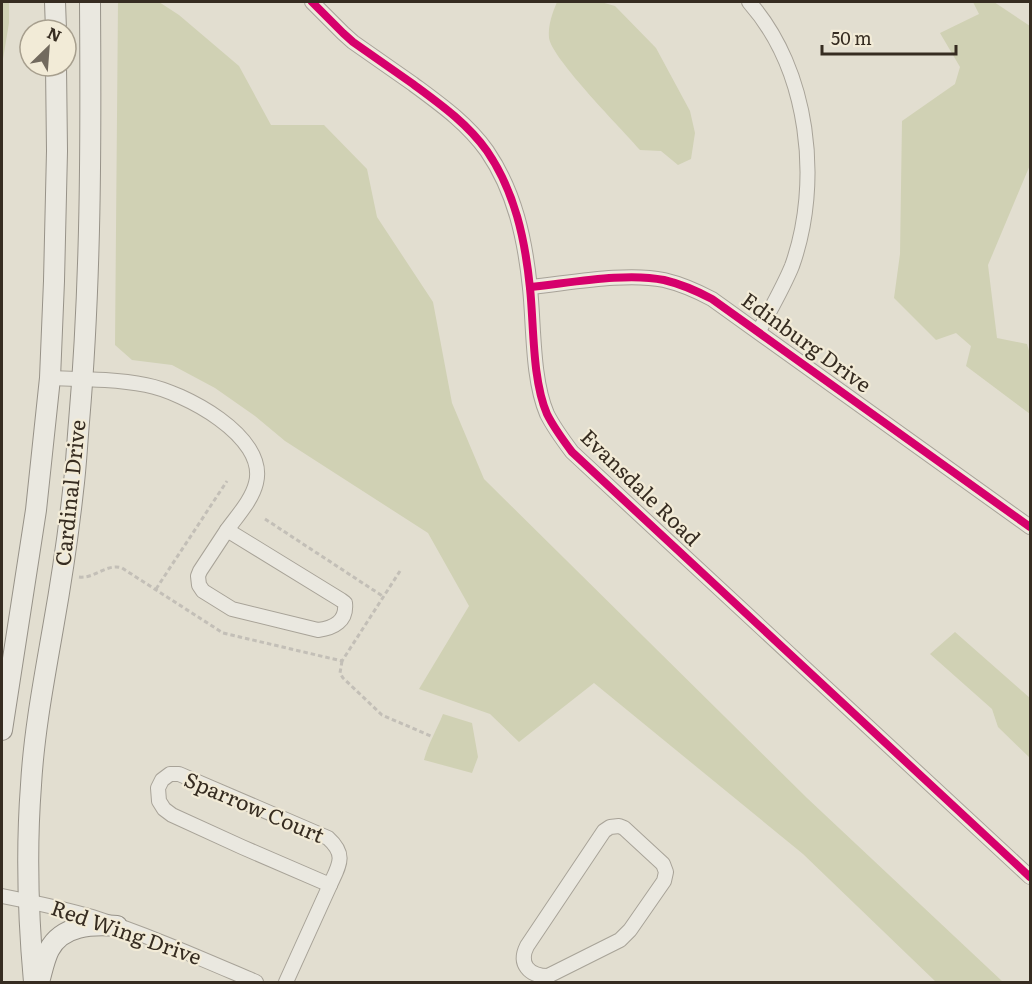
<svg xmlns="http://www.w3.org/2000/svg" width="1032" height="984" font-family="Literata,serif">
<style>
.green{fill:#d0d1b4}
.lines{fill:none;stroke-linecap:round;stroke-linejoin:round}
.minor-casing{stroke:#a8a398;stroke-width:16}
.secondary-casing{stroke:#979288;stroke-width:22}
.path{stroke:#c3bfb7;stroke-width:3;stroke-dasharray:4.5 3;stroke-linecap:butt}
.minor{stroke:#eae8e0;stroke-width:14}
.secondary{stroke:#eae8e0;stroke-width:20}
.cycleway-casing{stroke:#f2ebd7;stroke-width:11}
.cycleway{stroke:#d6006c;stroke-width:8}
.labels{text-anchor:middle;stroke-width:4.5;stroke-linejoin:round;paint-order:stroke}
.street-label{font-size:21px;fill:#362c21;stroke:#f2ebd7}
</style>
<rect width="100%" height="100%" fill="#e2ded0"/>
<!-- green -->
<g class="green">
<path d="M2,2H9V23L2,65Z"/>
<path d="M118,2H159L179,15L239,66L271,125H324L367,169L377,217L433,302L452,403L484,479L807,798L1003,982H936L803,854L594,683L519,742L490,714L419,689L469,606L428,533L285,441L255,416L215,388L172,365L132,360L115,345Z"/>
<path d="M557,2H601L615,6L656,48L690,111L695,133L691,159L678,165L661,151L640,150C623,130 552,59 549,38C548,25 552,14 557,2Z"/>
<path d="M973,2H994L1030,26V165L988,265L997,338L1027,344L1030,354V414L966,366L971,346L956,333L936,340L894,298L900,254L902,121L955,84L960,67L940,33L979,14Z"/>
<path d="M955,632L1030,698V758L998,727L992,709L930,654Z"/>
<path d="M443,714L472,723L478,757L472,773L424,760C428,744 437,729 443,714Z"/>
</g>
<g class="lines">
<!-- minor casing -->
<g class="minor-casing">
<g id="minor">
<path d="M312,2L343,33L353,42C373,56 393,70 413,84C440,104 467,123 487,151C515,192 525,239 530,288C534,326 532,379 547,414C554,428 563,440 572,452L1030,877"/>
<path d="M749,2C809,70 822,182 792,266C783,288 770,310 759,331"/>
<path d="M530,287C570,283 626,272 664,280C681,284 697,291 712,299L1030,527"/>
<path d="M50,378C82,379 115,379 146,385C183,392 268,436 256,483C252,500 237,516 227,530"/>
<path d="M227,530L341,600L345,603C347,621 334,628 318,630L232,609L203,591L199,585L198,576L200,571Z"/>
<path d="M170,774H179L328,838C347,855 339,865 330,885L242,847L172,815L164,809L159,801L158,788L162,780Z"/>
<path d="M619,826L624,828L663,864L666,872L664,881L630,930L620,940L548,976C529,976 518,964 527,946L604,831L610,827Z"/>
<path d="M2,896C32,902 62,908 92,917C148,935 202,959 256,982"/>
<path d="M286,982L330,885"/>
</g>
</g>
<!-- secondary casing -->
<g class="secondary-casing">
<g id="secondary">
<path d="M55,2L56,30"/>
<path d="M2,730L36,510L50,378L54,281L57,151L56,66"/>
<path d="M34,982C28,916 26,851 31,785C34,732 44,680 53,628C61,583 68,537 73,491C76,468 77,445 79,422C91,282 91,142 90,2"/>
<path d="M39,982C42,972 44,960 49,950C62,925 92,924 117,926"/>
</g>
</g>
<!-- path -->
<g class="path">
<path d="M265,519L384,597"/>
<path d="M79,577C95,579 106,563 122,568L223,633L342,661L400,571"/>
<path d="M156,589L227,481"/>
<path d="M342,661L340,673L343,678L382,715L433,737"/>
</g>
<!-- minor -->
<use href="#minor" class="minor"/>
<!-- secondary -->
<use href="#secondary" class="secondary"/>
<!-- cycleway casing -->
<g class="cycleway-casing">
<g id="cycleway">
<path d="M312,2L343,33L353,42C373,56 393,70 413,84C440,104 467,123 487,151C515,192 525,239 530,288C534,326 532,379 547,414C554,428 563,440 572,452L1030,877"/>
<path d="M530,287C570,283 626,272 664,280C681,284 697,291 712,299L1030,527"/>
</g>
</g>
<!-- cycleway -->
<use href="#cycleway" class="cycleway"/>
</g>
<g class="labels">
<!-- street labels -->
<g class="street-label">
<text transform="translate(806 343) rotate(36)" y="7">Edinburg Drive</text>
<text transform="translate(640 488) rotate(44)" y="7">Evansdale Road</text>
<text transform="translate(71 493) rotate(-84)" y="7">Cardinal Drive</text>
<text transform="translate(254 808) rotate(23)" y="7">Sparrow Court</text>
<text transform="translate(126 933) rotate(19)" y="7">Red Wing Drive</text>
</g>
</g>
<!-- border -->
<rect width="1032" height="984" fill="none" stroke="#362c21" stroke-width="6"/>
<!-- north arrow -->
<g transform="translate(48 48) rotate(25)"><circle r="28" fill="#f2ebd7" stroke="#a79f8e" stroke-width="1.5"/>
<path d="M0-4.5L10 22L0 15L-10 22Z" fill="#726a5e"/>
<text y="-9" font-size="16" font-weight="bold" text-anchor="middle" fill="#362c21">N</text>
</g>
<!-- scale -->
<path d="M822 45v9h134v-9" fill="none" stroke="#362c21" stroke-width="3"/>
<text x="831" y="45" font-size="18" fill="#362c21" stroke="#f2ebd7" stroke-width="4.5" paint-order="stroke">50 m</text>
</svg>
